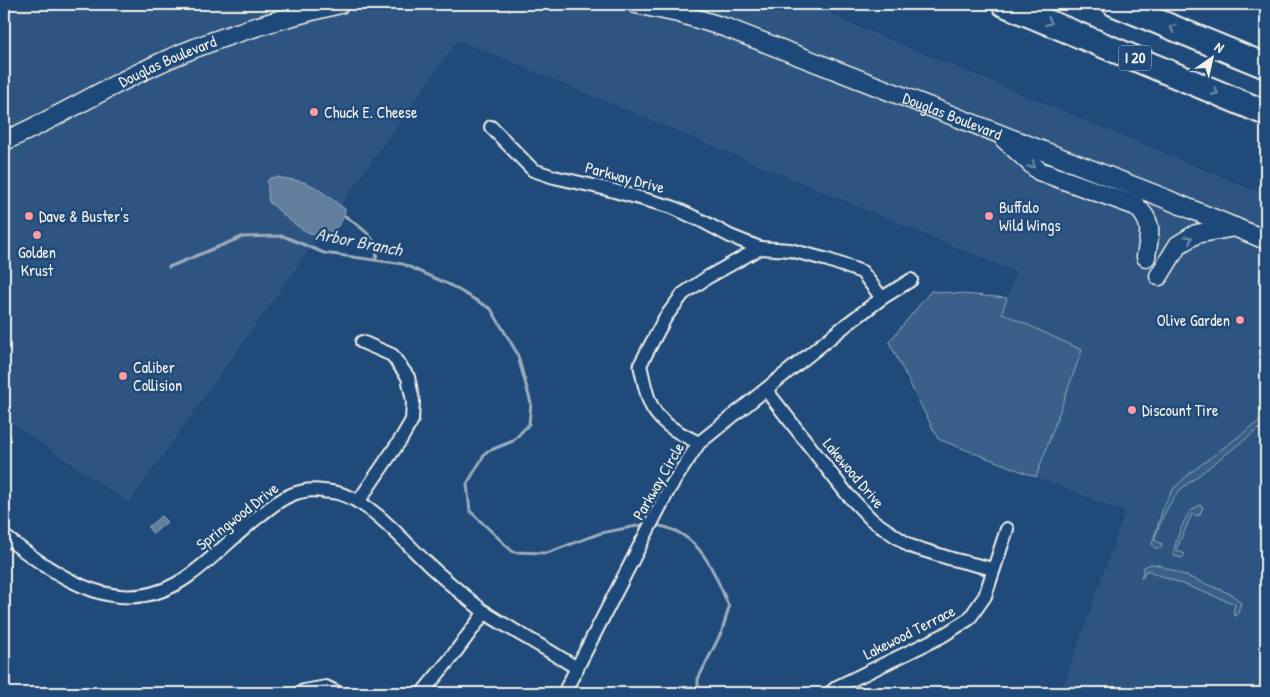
<svg xmlns="http://www.w3.org/2000/svg" width="1270" height="697" font-family="'Patrick Hand',sans-serif">
<style>
.built{fill:#2d5581}
.green{fill:#3a5f88;stroke:#97a8b8}
.water{fill:#627e9d;stroke:#9cacbb}
.lines{fill:none;stroke-linecap:round;stroke-linejoin:round}
.stream{stroke:#9cacbb;stroke-width:3}
.street-casing{stroke:#f4f1e8;stroke-width:16}
.secondary-casing{stroke:#f4f1e8;stroke-width:21}
.highway-casing{stroke:#f4f1e8;stroke-width:28}
.street{stroke:#1f4a7a;stroke-width:12}
.secondary{stroke:#1f4a7a;stroke-width:18}
.highway{stroke:#1f4a7a;stroke-width:24}
.oneway{stroke:#748da6}
.poi-dot{fill:#ff9aa2;stroke:#1f4a7a;stroke-width:2}
.labels{text-anchor:middle;stroke-width:5;stroke-linejoin:round;paint-order:stroke}
.shield{fill:#1f4a7a;stroke:#b4bfc7;stroke-width:1}
.shield-label{font-size:15px;font-weight:bold;fill:#f4f1e8}
.street-label{font-size:16px;fill:#f4f1e8;stroke:#1f4a7a}
.poi-label{font-size:16px;fill:#f4f1e8;stroke:#1f4a7a;text-anchor:start}
.water-label{font-size:18px;font-style:italic;fill:#dee0dd;stroke:#1f4a7a}
</style>
<rect width="100%" height="100%" fill="#1f4a7a"/>
<filter id="ink" filterUnits="userSpaceOnUse"><feTurbulence type="fractalNoise" baseFrequency=".02" numOctaves="2"/><feDisplacementMap in="SourceGraphic" scale="10" xChannelSelector="R" yChannelSelector="G"/><feConvolveMatrix kernelMatrix="1 2 1 2 8 2 1 2 1" color-interpolation-filters="sRGB"/></filter>
<g filter="url(#ink)">
<!-- built -->
<path class="built" d="M4,4H814L847,22L1266,195V693H1061L1125,512L1036,477L1082,351L1002,313L1016,272L458,40L129,503L4,418Z"/>
<!-- green -->
<g class="green">
<path d="M931,291L1007,298L1002,313L1082,350L1036,477L938,439L889,342Z"/>
<path d="M1266,416V423L1181,489C1167,505 1161,520 1154,540L1162,544L1161,548H1155L1152,544L1164,505L1174,488L1190,473Z"/>
<path d="M1200,505L1203,507L1199,516L1192,514L1176,550L1185,554L1182,558L1174,556C1172,548 1184,518 1190,512C1193,509 1197,507 1200,505Z"/>
<path d="M1151,564L1159,565L1231,594L1241,603L1237,615L1235,616L1233,613L1235,604L1146,570L1143,577L1141,579L1144,567Z"/>
</g>
<!-- water -->
<g class="water">
<path d="M277,177L304,182L317,188L345,209C345,217 341,223 335,229C314,249 285,215 269,202C267,196 269,189 267,182L270,178Z"/>
<path d="M161,516L167,522L153,534L148,527Z"/>
</g>
<g class="lines">
<!-- stream -->
<g class="stream">
<path d="M345,216C359,226 384,241 375,260"/>
<path d="M169,267L242,237L283,236L324,253L403,264L450,285L491,309L517,353L531,403L529,424L513,441L486,452L467,484L470,511L513,552L547,553L601,533L647,524"/>
<path d="M660,526C701,534 715,573 729,607L722,631L698,679V693"/>
</g>
<!-- street casing -->
<g class="street-casing">
<g id="street">
<path d="M491,127L533,170L554,177L607,189L672,207L700,220L730,236L760,248"/>
<path d="M766,390L847,494L872,520L910,546L952,559L993,569"/>
<path d="M699,443C679,433 657,423 649,400C645,389 643,377 640,365L665,318L683,294L708,277L760,248L790,250L828,260L862,272L882,298"/>
<path d="M358,502L401,439L412,420L413,401L408,377L392,355L362,342"/>
<path d="M4,536C60,578 122,625 190,575C215,557 237,533 262,514C280,499 298,487 323,491C329,492 336,492 341,494C374,504 404,542 429,565C446,581 465,596 483,611C493,619 505,624 515,631C536,643 556,655 577,668"/>
<path d="M299,693L304,691L326,687L338,693"/>
<path d="M422,693L451,658L485,612"/>
<path d="M564,693L669,489L699,443L846,325L882,298L911,280"/>
<path d="M830,693L837,687L942,636L969,619L985,596L1007,529"/>
</g>
</g>
<!-- secondary casing -->
<g class="secondary-casing">
<g id="secondary">
<path id="s1" d="M636,4L678,13L727,28L1154,194L1266,240"/>
<path d="M1004,139L1039,171L1136,206C1155,224 1149,234 1146,257"/>
<path id="s2" d="M4,141C51,121 96,93 143,71C205,40 273,20 340,4"/>
<path d="M1159,276L1178,245L1196,234L1235,227"/>
</g>
</g>
<!-- highway casing -->
<g class="highway-casing">
<g id="highway">
<path d="M1004,4L1266,113"/>
<path d="M1115,4L1266,66"/>
</g>
</g>
<!-- street -->
<use href="#street" class="street"/>
<!-- secondary -->
<use href="#secondary" class="secondary"/>
<!-- highway -->
<use href="#highway" class="highway"/>
</g>
<!-- one-way arrows -->
<defs><path id="oneway-chevron" d="M-2-3.5L2.5 0L-2 3.5" fill="none" stroke-width="1.6" stroke-linecap="round" stroke-linejoin="round" transform="scale(1.25)"/></defs>
<g class="oneway">
<use href="#oneway-chevron" transform="translate(1049 22) rotate(23)"/>
<use href="#oneway-chevron" transform="translate(1173 28) rotate(-157)"/>
<use href="#oneway-chevron" transform="translate(1215 92) rotate(23)"/>
<use href="#oneway-chevron" transform="translate(1032 165) rotate(42)"/>
<use href="#oneway-chevron" transform="translate(1189 239) rotate(-32)"/>
</g>
</g>
<!-- markers -->
<g class="poi-dot">
<circle cx="314" cy="112" r="5"/>
<circle cx="29" cy="216" r="5"/>
<circle cx="989" cy="216" r="5"/>
<circle cx="37" cy="235" r="5"/>
<circle cx="1240" cy="320" r="5"/>
<circle cx="123" cy="376" r="5"/>
<circle cx="1132" cy="410" r="5"/>
</g>
<g class="labels">
<!-- shield labels -->
<rect class="shield" x="1119" y="45.5" width="32" height="25" rx="4"/>
<g class="shield-label">
<text x="1135" y="63">I 20</text>
</g>
<!-- street labels -->
<g class="street-label">
<text dy="6" stroke="none"><textPath href="#s2" startOffset="182">Douglas Boulevard</textPath></text>
<text dy="6" stroke="none"><textPath href="#s1" startOffset="336">Douglas Boulevard</textPath></text>
<text transform="translate(625 177) rotate(15)" y="6">Parkway Drive</text>
<text transform="translate(854 473) rotate(50)" y="6">Lakewood Drive</text>
<text transform="translate(658 481) rotate(-60)" y="6">Parkway Circle</text>
<text transform="translate(237 516) rotate(-38)" y="6">Springwood Drive</text>
<text transform="translate(909 632) rotate(-27)" y="6">Lakewood Terrace</text>
</g>
<!-- poi labels -->
<g class="poi-label">
<text x="324" y="118">Chuck E. Cheese</text>
<text x="999" y="213">Buffalo<tspan x="999" dy="18">Wild Wings</tspan></text>
<text x="39" y="222">Dave &amp; Buster's</text>
<text x="37" y="258" text-anchor="middle">Golden<tspan x="37" dy="18">Krust</tspan></text>
<text x="1230" y="326" text-anchor="end">Olive Garden</text>
<text x="133" y="373">Caliber<tspan x="133" dy="18">Collision</tspan></text>
<text x="1142" y="416">Discount Tire</text>
</g>
<!-- water labels -->
<g class="water-label">
<text transform="translate(359 242) rotate(11)" y="6">Arbor Branch</text>
</g>
</g>
<!-- margin -->
<rect width="1270" height="697" fill="none" stroke="#1f4a7a" stroke-width="20"/>
<rect x="10" y="10" width="1250" height="677" fill="none" stroke="#f4f1e8" stroke-width="2" filter="url(#ink)"/>
<!-- north arrow -->
<g transform="translate(1212 58) rotate(34)" stroke="#1f4a7a" stroke-width="4" paint-order="stroke">
<path d="M0-4L9 19L0 12L-9 19Z" fill="#f4f1e8"/>
<text y="-8" font-size="14" font-weight="bold" text-anchor="middle" fill="#f4f1e8">N</text>
</g>
</svg>
